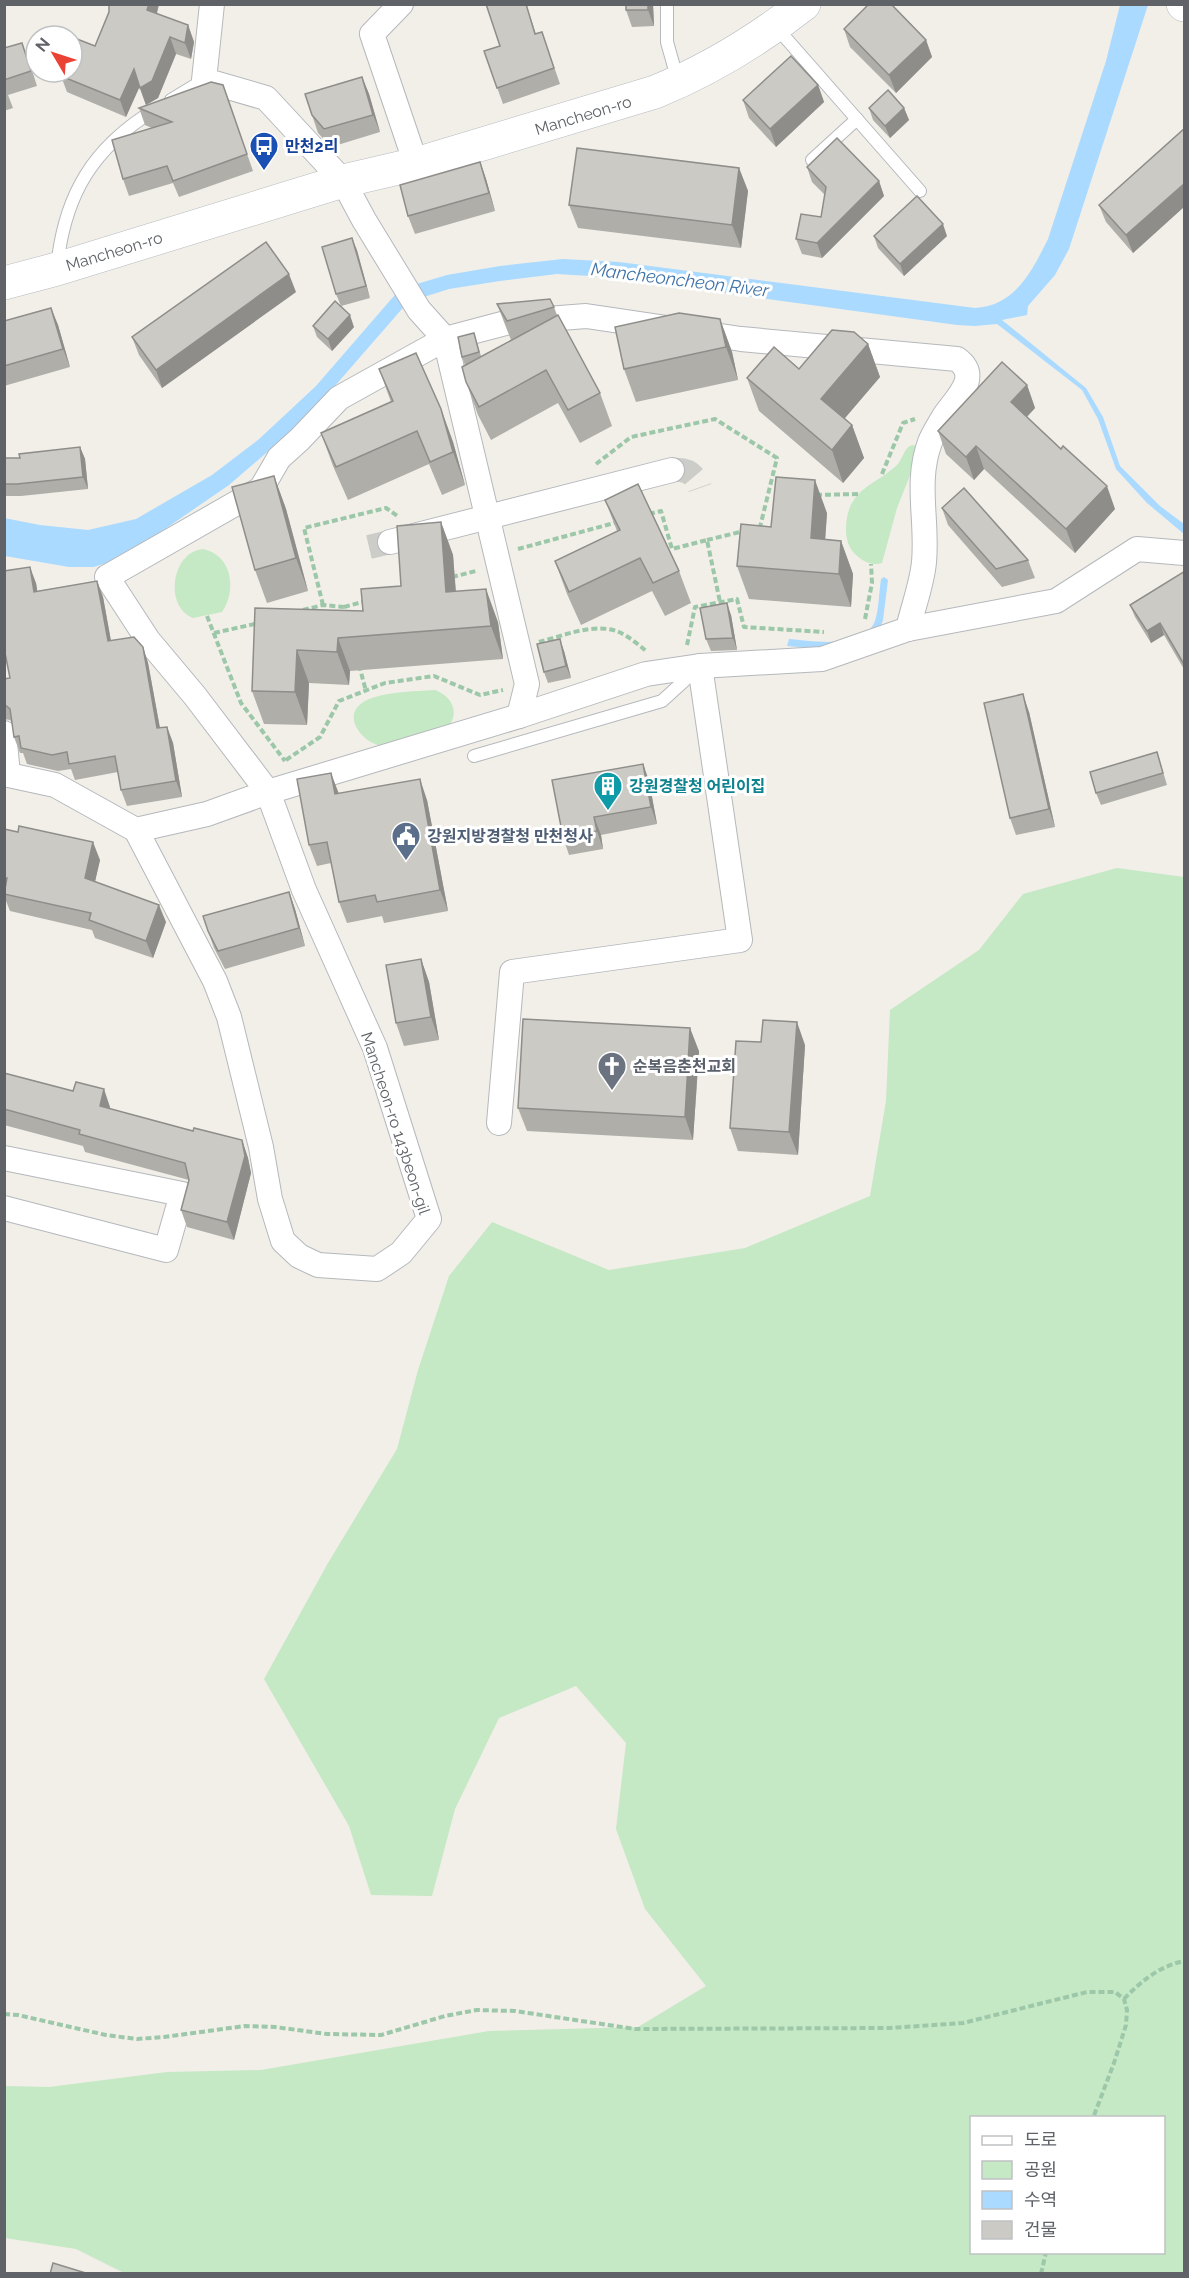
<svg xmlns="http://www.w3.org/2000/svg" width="1189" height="2278" font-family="Raleway,'Noto Sans KR',sans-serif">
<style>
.green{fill:#c5e8c5;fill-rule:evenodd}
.water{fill:#aadaff}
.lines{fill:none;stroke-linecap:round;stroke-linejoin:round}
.street-tunnel{stroke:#ccccc8;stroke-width:24;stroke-dasharray:24 12;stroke-linecap:butt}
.lane-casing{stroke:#b5b8bc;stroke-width:14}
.street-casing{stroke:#b5b8bc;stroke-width:26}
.secondary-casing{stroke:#b6babf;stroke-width:34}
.path{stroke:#9cc7a9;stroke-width:4;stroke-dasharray:6 3;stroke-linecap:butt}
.lane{stroke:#fff;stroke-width:12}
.street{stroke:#fff;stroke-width:24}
.secondary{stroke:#fff;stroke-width:33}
.wall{fill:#afaea9}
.shaded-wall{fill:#8f8d8a}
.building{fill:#cccac5;stroke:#8f8d8a;stroke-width:1.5}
.labels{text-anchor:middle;stroke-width:6;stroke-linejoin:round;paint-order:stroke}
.street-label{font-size:16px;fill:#5f6368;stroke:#fff}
.transit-label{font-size:16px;font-weight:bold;fill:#164399;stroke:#fff;text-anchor:start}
.culture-label{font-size:16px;font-weight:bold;fill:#0d838f;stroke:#fff;text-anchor:start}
.service-label{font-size:16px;font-weight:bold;fill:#4e5e75;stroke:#fff;text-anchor:start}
.worship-label{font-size:16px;font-weight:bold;fill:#5b616d;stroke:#fff;text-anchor:start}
.water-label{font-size:18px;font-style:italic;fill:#4174aa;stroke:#fff}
</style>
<rect width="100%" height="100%" fill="#f1efe8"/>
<!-- green -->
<g class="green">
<path d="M912,445L916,446L920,450L897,508L882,563C872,566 864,562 856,555C849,549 846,539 846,530C846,490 872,487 896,466C903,460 903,448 912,445Z"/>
<path d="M203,549C232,555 237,590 222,612L193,618C164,607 171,552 203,549Z"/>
<path d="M435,690C451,696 460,711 449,726C429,733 407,743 387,746C367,748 340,718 362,703C377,692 416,691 435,690Z"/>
<path d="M1117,868L1184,877V2273L126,2274L76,2249L5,2238V2086L49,2087L167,2072L261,2070L489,2031L638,2027L706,1986L645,1909L616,1829L626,1743L576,1686L499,1718L455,1809L432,1896L371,1895L349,1826L264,1679L328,1563L397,1449L418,1370L449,1276L492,1222L609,1270L745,1248L870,1196L886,1101L890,1010L979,950L1023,894ZM972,2118H1164V2252H972Z"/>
</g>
<!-- water -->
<g class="water">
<path d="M1120,5H1148L1069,249L1055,275L1028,306L1027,315L1002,320L1086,388L1103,417L1120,466L1160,506L1184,524V534L1147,503L1116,469L1098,419L1082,390L997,324L975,326L957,325L607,277L557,274L500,281L449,289L408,302L327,395L279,442L229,485L165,529L111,562L93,567H69L5,556L4,518L40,525L88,530L136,519L212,475L258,440L316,386L400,289L447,275L500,266L563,259L619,262L975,308C1015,306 1032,271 1048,239L1106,61Z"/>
<path d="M884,577L888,580L883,620L880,628L839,651L787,646L789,639C812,641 864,650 875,621C879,609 879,592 881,579Z"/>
</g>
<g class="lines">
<!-- street-tunnel -->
<g class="street-tunnel">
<path d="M672,470C687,468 695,474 700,488"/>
<path d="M369,547L390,542"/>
</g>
<!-- lane casing -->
<g class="lane-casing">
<g id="lane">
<path d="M667,4V42L678,81"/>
<path d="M776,27L920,191"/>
<path d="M171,100L204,80"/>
<path d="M812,160L857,119"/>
<path d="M57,268C64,195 93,147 156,109"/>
<path d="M474,756L662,701L695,671"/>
</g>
</g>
<!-- street casing -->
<g class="street-casing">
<g id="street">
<path d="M212,4L204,80L266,98L343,181L364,220L419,310L445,339L527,684L519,716"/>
<path d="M401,4L372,34L416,164"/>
<path d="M390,542L672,470"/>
<path d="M4,733L8,774"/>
<path d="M4,774L55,785L136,830L207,814L268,792L519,716L646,674L700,666L822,659L908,629L1056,601L1137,549L1184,553"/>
<path d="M136,830L215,981L229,1017L261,1147L270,1199L283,1241L299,1256L318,1265L377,1269L401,1253L429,1219L375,1048L304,890L268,792L195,696L148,640L107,577L261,489L279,458L300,439L339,398L445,339L509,322L586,316L741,339L957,359C983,378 953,401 943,418C939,425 933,434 930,442C915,482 928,521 924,562C922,584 913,607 908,629"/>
<path d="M499,1123L512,972L740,940L700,666"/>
<path d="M4,1158L182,1194L166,1250L4,1208"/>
</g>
</g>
<!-- secondary casing -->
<g class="secondary-casing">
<g id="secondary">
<path d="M1183,4L1184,5"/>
<path d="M4,283L57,269L343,181L416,164L655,92C709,70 758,40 804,4"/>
</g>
</g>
<!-- path -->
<g class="path">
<path d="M596,464L631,437L715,419L777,458L760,527H757"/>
<path d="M882,474L903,423L915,419"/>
<path d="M816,495L858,494"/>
<path d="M649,514L661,511L672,549L707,540L720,602"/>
<path d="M707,540L744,531"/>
<path d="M518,549L618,522"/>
<path d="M452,577L476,571"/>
<path d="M323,605L304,528L386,508L399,517"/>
<path d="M344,607L366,601"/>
<path d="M303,610L323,605L344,607L346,615"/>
<path d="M207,616L241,703L285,761"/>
<path d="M865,619L872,583L871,564"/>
<path d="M214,633L259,623"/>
<path d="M539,642C563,636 594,622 619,632C628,636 638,644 646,651"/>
<path d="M687,645L695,607L737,599L744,627L824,632"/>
<path d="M359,665L366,691"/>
<path d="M286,760L320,737L339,701L385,683L434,676L480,695L503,690"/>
<path d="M1124,1999C1141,1981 1160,1966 1184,1961"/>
<path d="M4,2014L18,2015L106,2035L137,2039L164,2037L245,2026L275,2027L327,2034L381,2035L445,2016L477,2010L515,2011L635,2029L890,2028L963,2023L1087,1992H1115L1124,1999L1127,2010L1126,2025L1114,2063L1093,2118"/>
<path d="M1041,2274L1046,2252"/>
</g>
<!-- lane -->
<use href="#lane" class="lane"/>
<!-- street -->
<use href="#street" class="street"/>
<!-- secondary -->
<use href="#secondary" class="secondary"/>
</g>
<!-- wall -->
<g class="wall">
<path d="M109,4H159L157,14L188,25L194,42L191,59L176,54L158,98L146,105L139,86L126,117L67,92L61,76L95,46L109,12Z"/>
<path d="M486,4H526L536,34L542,32L560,84L503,104L484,51L500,46Z"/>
<path d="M653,4L654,26L632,27L626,10Z"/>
<path d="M844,29L926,40L932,57L896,93L850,47Z"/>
<path d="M4,48L28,58L37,86L8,95L13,108L4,111Z"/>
<path d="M362,77L369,94L380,132L331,147L318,133L312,115Z"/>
<path d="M223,85L253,171L179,197L173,183L129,196L123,179L152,128L145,125L139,108Z"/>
<path d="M818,85L824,102L776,147L749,118L743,100Z"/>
<path d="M869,108H904L909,120L890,138L873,120Z"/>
<path d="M1185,128V206L1133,253L1106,222L1099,205Z"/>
<path d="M480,162L486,179L495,211L415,234L408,216Z"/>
<path d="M807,167L879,181L884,196L822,258L802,254L796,239L821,217L825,195L812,182Z"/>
<path d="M739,168L748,191L741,248L578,228L569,205Z"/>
<path d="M874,236H947L904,276L878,248Z"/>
<path d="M352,238L370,298L341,306L336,294Z"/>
<path d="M296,292L162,388L139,355L132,337Z"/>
<path d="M497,304L554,307L557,315L600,393L612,426L580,443L558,403L491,440L478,415L466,382L465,365L462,357L474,333L481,356L511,340Z"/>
<path d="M51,308L58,325L70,367L4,386V321Z"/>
<path d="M720,319L732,352L738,380L636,402L624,369Z"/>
<path d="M313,326L354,327L332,351L317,337Z"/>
<path d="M868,344L880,377L845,418L852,425L864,458L843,483L759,411L747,378L799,369Z"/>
<path d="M379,369L441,409L453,442L465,485L442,495L429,464L348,500L333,466L321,433L391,402Z"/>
<path d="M1027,385L1035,408L1027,417L1115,509L1075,553L984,469L974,480L946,454L938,431Z"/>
<path d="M80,447L85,459L88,489L21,496H4V458H20Z"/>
<path d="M274,476L286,509L308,591L267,603L255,570Z"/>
<path d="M605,500L679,571L691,603L665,616L652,591L581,625L567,594L555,561L617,531Z"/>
<path d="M942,508L1028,560L1035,578L1002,587L948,525Z"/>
<path d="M827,513L825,539L841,541L853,574L851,607L749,599L737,566L771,527Z"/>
<path d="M441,522L453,555L456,591L498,622L503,659L350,671L349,685L309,683L307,725L264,724L252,691L255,608L363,611L401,586Z"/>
<path d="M1185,571V671L1164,635L1151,643L1135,617L1130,605Z"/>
<path d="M97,581L103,597L111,641L143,647L148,663L160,728L167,727L173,743L182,797L127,806L121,790L118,772L75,780L71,769L58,771L27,764L23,753H20L14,737L12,722L10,720L4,719V679L10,678L36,583L37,591Z"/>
<path d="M731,615L737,650L711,651L706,639Z"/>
<path d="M564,651L571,678L548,683L544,672Z"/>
<path d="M1029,712L1055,827L1016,835L1010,818Z"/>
<path d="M1157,752L1167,785L1101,805L1096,793Z"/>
<path d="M643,764L649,781L657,824L601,835L603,849L569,855L563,837Z"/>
<path d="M339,794L427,800L448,911L384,923L382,916L347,923L339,902L331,863L317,866L309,845Z"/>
<path d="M4,829L100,860L95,881L166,922L153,958L95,938L92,930L10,911L4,896Z"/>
<path d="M289,892L295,909L305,946L225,969L214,948L208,931Z"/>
<path d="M421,959L429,982L439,1040L404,1046L396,1023Z"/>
<path d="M761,1042L805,1045L798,1155L738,1151L730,1128Z"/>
<path d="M699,1051L693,1140L527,1131L518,1108Z"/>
<path d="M4,1073L73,1091L110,1107V1109L193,1131L242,1140L248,1158L251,1173L234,1240L187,1227L181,1210L189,1180L85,1152L83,1146L4,1125Z"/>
</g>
<!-- shaded-wall -->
<g class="shaded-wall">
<path d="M149,4H159L153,27L147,10Z"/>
<path d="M648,4H653L654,26L648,10Z"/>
<path d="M188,25L194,42L191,59L185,43Z"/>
<path d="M170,37L176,54L158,98L146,105L140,88Z"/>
<path d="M926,40L932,57L896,93L889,75Z"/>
<path d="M134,69L140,86L126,117L120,100Z"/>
<path d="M362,77L369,94L380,132L373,115Z"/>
<path d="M818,85L824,102L776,147L770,129Z"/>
<path d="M904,108L909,120L890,138L885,126Z"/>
<path d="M480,162L486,179L495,211L489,193Z"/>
<path d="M739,168L748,191L741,248L732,225Z"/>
<path d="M879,181L884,196L822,258L817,243Z"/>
<path d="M1185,183V206L1133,253L1126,235Z"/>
<path d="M943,224L947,236L904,276L900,264Z"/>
<path d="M352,238L357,250L370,298L366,286Z"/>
<path d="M289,274L296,292L162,388L156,370Z"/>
<path d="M51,308L58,325L70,367L63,349Z"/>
<path d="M350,315L354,327L332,351L328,339Z"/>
<path d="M720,319L732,352L738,380L726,347Z"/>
<path d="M868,344L880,377L833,432L821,399Z"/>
<path d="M1027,385L1035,408L1019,425L1011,402Z"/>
<path d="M441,409L453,442L465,485L453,452Z"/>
<path d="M852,425L864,458L843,483L832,450Z"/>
<path d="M976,446L984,469L974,480L966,457Z"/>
<path d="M80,447L85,459L88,489L83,477Z"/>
<path d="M274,476L286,509L308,591L296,558Z"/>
<path d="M815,480L827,513L823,571L811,538Z"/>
<path d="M1107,486L1115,509L1075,553L1066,529Z"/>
<path d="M441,522L453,555L458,624L446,592Z"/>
<path d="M841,541L853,574L851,607L839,574Z"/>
<path d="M30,567L36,583L40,608L34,592Z"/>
<path d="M97,581L103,597L114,658L108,641Z"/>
<path d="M486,589L498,622L503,659L491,626Z"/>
<path d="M727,603L731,615L737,650L733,638Z"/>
<path d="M1160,623L1164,635L1151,643L1147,631Z"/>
<path d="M338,638L350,671L349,685L337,652Z"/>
<path d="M560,639L564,651L571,678L566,666Z"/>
<path d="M143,647L148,663L163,745L157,728Z"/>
<path d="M297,650L309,683L307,725L295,692Z"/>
<path d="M1023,694L1029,712L1055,827L1049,809Z"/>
<path d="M167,727L173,743L182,797L176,781Z"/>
<path d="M643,764L649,781L657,824L651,807Z"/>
<path d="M331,773L339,794H335Z"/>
<path d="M420,779L427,800L448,911L440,890Z"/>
<path d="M594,817L601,835L603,849L597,831Z"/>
<path d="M93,842L100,860L92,895L85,878Z"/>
<path d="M289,892L295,909L305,946L299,928Z"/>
<path d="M159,905L166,922L153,958L146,941Z"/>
<path d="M421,959L429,982L439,1040L431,1017Z"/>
<path d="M797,1022L805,1045L798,1155L789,1132Z"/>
<path d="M690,1028L699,1051L693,1140L685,1117Z"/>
<path d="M104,1089L110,1107L106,1123L100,1106Z"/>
<path d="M242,1140L248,1158L251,1173L234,1240L227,1222Z"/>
</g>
<!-- building -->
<g class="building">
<path d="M109,4H149L147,10L188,25L185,43L170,37L152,81L140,88L134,69L120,100L61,76L63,72H72V50L77,39L95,46L109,12Z"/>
<path d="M486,4H526L535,34L542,32L554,68L497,88L484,51L500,46Z"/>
<rect x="626" y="4" width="22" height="6"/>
<path d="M869,4H891L926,40L889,75L844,29Z"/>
<path d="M22,43L31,71L4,80V48Z"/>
<path d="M791,56L818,85L770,129L743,100Z"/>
<path d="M362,77L373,115L324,129L312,115L305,94Z"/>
<path d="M211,82L223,85L247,154L173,181L167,166L123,179L112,140L172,122L139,108Z"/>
<path d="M888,90L904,108L885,126L869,108Z"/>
<path d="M1185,128V183L1126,235L1099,205Z"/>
<path d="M837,138L879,181L817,243L796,239L801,214L821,217L826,187L807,167Z"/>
<path d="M577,148L739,168L732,225L569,205Z"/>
<path d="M480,162L489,193L408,216L400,185Z"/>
<path d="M917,196L943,224L900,264L874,236Z"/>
<path d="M352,238L366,286L336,294L322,247Z"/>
<path d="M266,242L289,274L156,370L132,337Z"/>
<path d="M550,299L554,307L507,321L497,304Z"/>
<path d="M335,301L350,315L328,339L313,326Z"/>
<path d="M51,308L63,349L4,366V321Z"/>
<path d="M679,313L720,319L726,347L624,369L615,327Z"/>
<path d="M558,315L600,393L568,410L546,370L479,407L466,382L462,367Z"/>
<path d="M832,330L854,332L868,344L821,399L852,425L832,450L747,378L774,347L799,369Z"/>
<path d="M474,333L479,352L462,357L458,337Z"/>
<path d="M416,353L441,409L453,452L430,462L417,431L336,467L321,433L393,401L379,369Z"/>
<path d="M1002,362L1027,385L1011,402L1061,449L1063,446L1107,486L1066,529L976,446L966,457L938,431Z"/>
<path d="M80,447L83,477L17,484H4V458H20L19,454Z"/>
<path d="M274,476L296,558L255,570L232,487Z"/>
<path d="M776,477L815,480L811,538L841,541L839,574L737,566L741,524L771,527Z"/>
<path d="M638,484L679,571L653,583L640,558L569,592L555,561L620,530L605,500Z"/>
<path d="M964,488L1028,560L996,569L942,508Z"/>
<path d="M441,522L446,592L486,589L491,626L338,638L337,652L297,650L295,692L252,691L255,608L363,611L361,589L401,586L397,526Z"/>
<path d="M30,567L34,592L97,581L108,641L134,637L143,647L157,728L167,727L176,781L121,790L115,756L69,764L67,752L52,755L21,748L19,736L14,737L10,709L4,704V679L10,678L4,648V571Z"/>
<path d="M1185,571V666L1160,623L1147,631L1130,605Z"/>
<path d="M727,603L733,638L706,639L700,608Z"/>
<path d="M560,639L566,666L544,672L537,644Z"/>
<path d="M1023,694L1049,809L1010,818L984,703Z"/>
<path d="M1157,752L1163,773L1096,793L1090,772Z"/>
<path d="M643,764L651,807L594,817L597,831L563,837L552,780Z"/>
<path d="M331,773L335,794L420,779L440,890L377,902L375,895L339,902L327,842L309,845L297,779Z"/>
<path d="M19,826L93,842L85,878L159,905L146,941L89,920L91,913L4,894L7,878H4V829L18,832Z"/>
<path d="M289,892L299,928L218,951L208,931L203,916Z"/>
<path d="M421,959L431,1017L396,1023L386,965Z"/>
<path d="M523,1019L690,1028L685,1117L518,1108Z"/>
<path d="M763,1020L797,1022L789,1132L730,1128L736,1041L761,1042Z"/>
<path d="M4,1073L73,1091L76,1082L104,1089L100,1106L193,1131L194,1128L242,1140L245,1156L227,1222L181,1210L189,1180L185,1163L79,1134L80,1130L4,1109Z"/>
<path d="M53,2263L89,2274H50Z"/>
</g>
<!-- icons -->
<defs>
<g id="bus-pin" transform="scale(1.5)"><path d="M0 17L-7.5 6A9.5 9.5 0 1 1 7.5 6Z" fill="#1a4fb4" stroke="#fff"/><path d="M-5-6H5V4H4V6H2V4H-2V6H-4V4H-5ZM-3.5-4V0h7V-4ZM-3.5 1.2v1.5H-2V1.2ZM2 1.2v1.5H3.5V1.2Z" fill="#fff"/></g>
<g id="building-pin" transform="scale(1.5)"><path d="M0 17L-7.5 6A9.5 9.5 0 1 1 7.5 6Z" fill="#0f9aa8" stroke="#fff"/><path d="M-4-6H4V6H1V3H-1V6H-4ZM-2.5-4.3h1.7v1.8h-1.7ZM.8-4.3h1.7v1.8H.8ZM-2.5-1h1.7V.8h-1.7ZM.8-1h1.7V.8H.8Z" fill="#fff"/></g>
<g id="civic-pin" transform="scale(1.5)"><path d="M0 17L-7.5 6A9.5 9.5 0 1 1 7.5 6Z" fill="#5c6f8a" stroke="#fff"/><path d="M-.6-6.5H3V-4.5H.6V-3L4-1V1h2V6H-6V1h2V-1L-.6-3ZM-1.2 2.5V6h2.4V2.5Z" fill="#fff"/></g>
<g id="church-pin" transform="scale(1.5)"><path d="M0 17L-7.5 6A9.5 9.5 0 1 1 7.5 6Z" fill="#6b7280" stroke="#fff"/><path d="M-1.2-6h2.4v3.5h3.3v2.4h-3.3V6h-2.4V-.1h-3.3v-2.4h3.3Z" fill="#fff"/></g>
</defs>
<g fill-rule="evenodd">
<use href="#bus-pin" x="264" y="146"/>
<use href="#building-pin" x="608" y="786"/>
<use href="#civic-pin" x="406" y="836"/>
<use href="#church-pin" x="612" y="1066"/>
</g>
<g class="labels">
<!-- street labels -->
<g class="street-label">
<text transform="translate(583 115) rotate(-17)" y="6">Mancheon-ro</text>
<text transform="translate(114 251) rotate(-17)" y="6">Mancheon-ro</text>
<text transform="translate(396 1123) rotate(72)" y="6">Mancheon-ro 143beon-gil</text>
</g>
<!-- transit labels -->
<g class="transit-label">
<text x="285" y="152">만천2리</text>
</g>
<!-- culture labels -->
<g class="culture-label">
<text x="629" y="792">강원경찰청 어린이집</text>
</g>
<!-- service labels -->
<g class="service-label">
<text x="427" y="842">강원지방경찰청 만천청사</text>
</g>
<!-- worship labels -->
<g class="worship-label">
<text x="633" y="1072">순복음춘천교회</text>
</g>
<!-- water labels -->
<g class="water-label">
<text transform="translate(680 280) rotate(7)" y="6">Mancheoncheon River</text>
</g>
</g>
<!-- border -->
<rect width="1189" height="2278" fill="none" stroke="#5f6368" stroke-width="12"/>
<!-- legend -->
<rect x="970" y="2116" width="195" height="138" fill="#ffffff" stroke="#bfc1c3" stroke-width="1.5"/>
<rect x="982" y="2136" width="30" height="9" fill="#ffffff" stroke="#bfc1c3" stroke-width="1.5"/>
<text x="1024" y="2146" font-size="18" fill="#5f6368">도로</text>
<rect x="982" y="2161" width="30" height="18" fill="#c5e8c5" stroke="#bfc1c3" stroke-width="1.5"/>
<text x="1024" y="2176" font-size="18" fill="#5f6368">공원</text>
<rect x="982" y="2191" width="30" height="18" fill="#aadaff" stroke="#bfc1c3" stroke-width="1.5"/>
<text x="1024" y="2206" font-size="18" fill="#5f6368">수역</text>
<rect x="982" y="2221" width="30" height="18" fill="#cccac5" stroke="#bfc1c3" stroke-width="1.5"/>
<text x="1024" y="2236" font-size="18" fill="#5f6368">건물</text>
<!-- north arrow -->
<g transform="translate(54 54) rotate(309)"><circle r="28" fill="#ffffff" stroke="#bfc1c3" stroke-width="1.5"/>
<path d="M0-4.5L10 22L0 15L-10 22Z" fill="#ea4335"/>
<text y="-9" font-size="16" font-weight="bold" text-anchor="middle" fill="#5f6368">N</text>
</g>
</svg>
